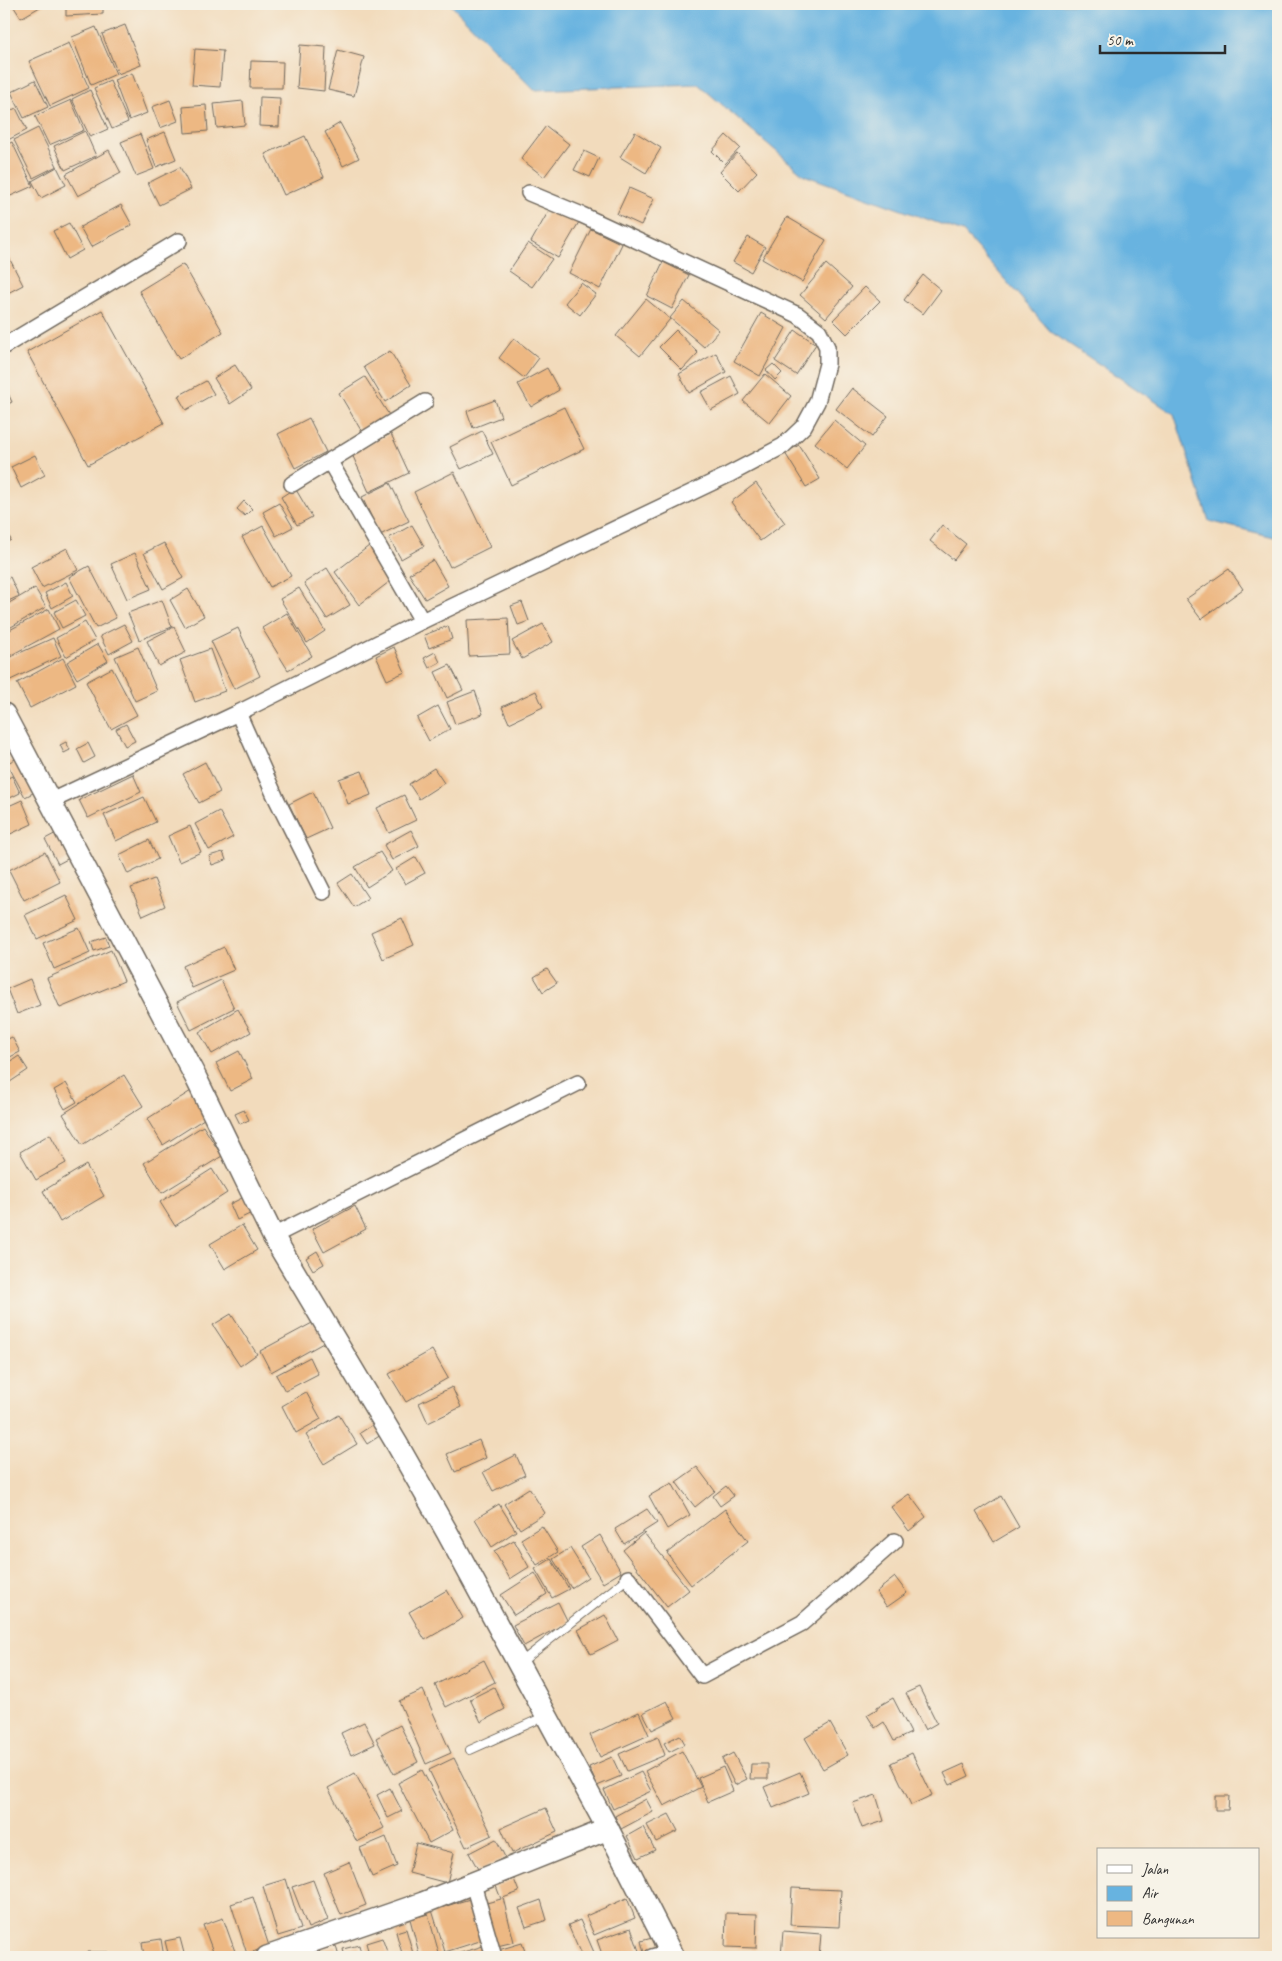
<svg xmlns="http://www.w3.org/2000/svg" width="1282" height="1961" font-family="Caveat,sans-serif">
<style>
.water{fill:#67b3e0;stroke:#496f86}
.building{fill:#edb883}
.lines{fill:none;stroke-linecap:round;stroke-linejoin:round}
.lane-casing{stroke:#71695e;stroke-width:10}
.street-casing{stroke:#71695e;stroke-width:18}
.secondary-casing{stroke:#71695e;stroke-width:24}
.lane{stroke:#fff;stroke-width:8}
.street{stroke:#fff;stroke-width:15}
.secondary{stroke:#fff;stroke-width:21}
</style>
<rect width="100%" height="100%" fill="#f7f3e8"/>
<filter id="ink" filterUnits="userSpaceOnUse"><feTurbulence type="fractalNoise" baseFrequency=".02" numOctaves="2"/><feDisplacementMap in="SourceGraphic" scale="10" xChannelSelector="R" yChannelSelector="G"/><feConvolveMatrix kernelMatrix="1 2 1 2 8 2 1 2 1" color-interpolation-filters="sRGB"/></filter>
<filter id="wash" filterUnits="userSpaceOnUse"><feTurbulence type="fractalNoise" baseFrequency=".0096" numOctaves="4" result="noise"/><feDisplacementMap in="SourceGraphic" scale="20" xChannelSelector="R" yChannelSelector="G"/><feGaussianBlur stdDeviation="1.12" result="paint"/><feColorMatrix in="noise" values="0 0 0 0 0 0 0 0 0 0 0 0 0 0 0 0 0 1.4 0 .05"/><feComposite in="paint" operator="in"/></filter>
<g filter="url(#wash)">
<rect width="100%" height="100%" fill="#f2dbbc"/>
<!-- water -->
<path class="water" d="M450,4H1278V538L1209,521L1174,414L1051,332L963,232L804,175L698,84L534,90Z"/>
<g id="blocks">
<!-- building -->
<g class="building">
<path d="M12,4H45L21,18Z"/>
<path d="M66,4H103V14L66,16Z"/>
<path d="M125,25L141,65L118,74L102,34Z"/>
<path d="M96,27L116,74L91,85L72,37Z"/>
<path d="M69,43L89,88L50,106L29,61Z"/>
<path d="M300,45L326,47L324,91L297,88Z"/>
<path d="M195,49L223,51L220,87L192,85Z"/>
<path d="M338,50L364,57L354,96L328,90Z"/>
<path d="M251,61L283,62L282,88H250Z"/>
<path d="M132,73L147,113L129,120L114,80Z"/>
<path d="M35,80L48,107L24,118L11,92Z"/>
<path d="M110,81L128,122L112,129L94,88Z"/>
<path d="M90,90L108,129L90,137L72,99Z"/>
<path d="M260,97L280,98L279,127L259,126Z"/>
<path d="M71,100L84,130L49,145L35,116Z"/>
<path d="M170,100L178,121L160,128L152,107Z"/>
<path d="M243,101L245,125L217,128L214,104Z"/>
<path d="M206,105L208,131L185,133L183,107Z"/>
<path d="M16,108L27,130L8,140L4,131V114Z"/>
<path d="M340,123L359,158L343,166L325,132Z"/>
<path d="M546,126L569,144L544,177L521,159Z"/>
<path d="M38,128L57,166L33,178L14,140Z"/>
<path d="M85,131L96,156L65,170L54,146Z"/>
<path d="M165,132L176,159L156,167L146,140Z"/>
<path d="M635,132L661,148L646,173L620,157Z"/>
<path d="M140,134L154,169L136,176L121,142Z"/>
<path d="M726,135L740,148L725,164L712,151Z"/>
<path d="M305,136L324,177L284,195L265,154Z"/>
<path d="M12,142L33,186L6,198L4,193V146Z"/>
<path d="M109,150L121,173L78,196L66,174Z"/>
<path d="M584,151L599,158L590,177L574,170Z"/>
<path d="M737,153L757,172L739,191L720,172Z"/>
<path d="M57,167L66,185L41,198L32,181Z"/>
<path d="M180,167L191,189L159,205L148,183Z"/>
<path d="M629,188L654,199L641,225L617,214Z"/>
<path d="M121,205L132,225L91,247L80,227Z"/>
<path d="M552,205L579,222L558,258L531,242Z"/>
<path d="M787,217L826,240L802,282L762,259Z"/>
<path d="M69,223L83,250L67,259L53,231Z"/>
<path d="M591,229L622,244L600,289L569,273Z"/>
<path d="M748,237L765,247L751,272L733,262Z"/>
<path d="M528,243L552,259L532,287L509,271Z"/>
<path d="M4,248L23,285L4,295Z"/>
<path d="M663,262L689,275L672,309L647,296Z"/>
<path d="M183,264L223,332L179,359L139,291Z"/>
<path d="M826,264L852,287L826,318L800,295Z"/>
<path d="M923,275L941,290L923,314L904,300Z"/>
<path d="M581,283L596,294L580,315L565,303Z"/>
<path d="M865,287L880,301L847,334L833,320Z"/>
<path d="M646,299L670,319L640,356L616,336Z"/>
<path d="M684,301L719,330L704,347L670,318Z"/>
<path d="M102,310L164,423L88,465L27,352Z"/>
<path d="M761,313L786,328L760,376L734,361Z"/>
<path d="M676,330L698,353L682,370L659,347Z"/>
<path d="M795,330L816,344L796,375L775,361Z"/>
<path d="M514,338L539,358L524,378L499,358Z"/>
<path d="M390,351L411,385L385,402L364,367Z"/>
<path d="M716,353L726,372L689,393L679,374Z"/>
<path d="M773,364L782,373L775,380L766,370Z"/>
<path d="M235,365L251,390L230,404L214,378Z"/>
<path d="M547,368L559,390L531,407L518,384Z"/>
<path d="M765,374L791,396L770,423L743,401Z"/>
<path d="M731,376L740,394L711,410L701,392Z"/>
<path d="M365,377L389,415L362,432L339,393Z"/>
<path d="M206,381L214,394L186,410L178,396Z"/>
<path d="M4,385L12,402L4,406Z"/>
<path d="M852,388L888,416L872,437L836,409Z"/>
<path d="M495,400L501,417L473,428L467,411Z"/>
<path d="M564,407L584,449L511,485L491,442Z"/>
<path d="M309,418L326,452L295,468L278,434Z"/>
<path d="M834,420L865,446L847,469L815,443Z"/>
<path d="M482,431L493,454L461,469L450,447Z"/>
<path d="M391,434L409,473L369,492L351,452Z"/>
<path d="M799,445L820,479L806,487L785,453Z"/>
<path d="M35,455L45,475L21,488L11,467Z"/>
<path d="M454,472L490,547L450,567L414,492Z"/>
<path d="M390,483L409,521L380,535L362,497Z"/>
<path d="M756,483L785,523L760,541L731,502Z"/>
<path d="M295,488L312,517L297,525L281,497Z"/>
<path d="M244,501L252,509L245,516L237,509Z"/>
<path d="M279,503L293,527L276,536L263,512Z"/>
<path d="M412,525L424,546L401,559L389,538Z"/>
<path d="M942,525L966,544L954,560L930,541Z"/>
<path d="M263,526L291,576L270,587L242,537Z"/>
<path d="M4,527L11,540L4,544Z"/>
<path d="M164,543L183,578L163,589L144,553Z"/>
<path d="M369,546L393,579L359,605L335,572Z"/>
<path d="M67,548L78,570L42,588L31,567Z"/>
<path d="M135,553L151,589L127,599L111,564Z"/>
<path d="M433,560L448,586L425,599L409,574Z"/>
<path d="M89,566L116,618L96,628L69,577Z"/>
<path d="M327,568L350,605L327,619L304,583Z"/>
<path d="M1229,569L1243,589L1201,619L1186,599Z"/>
<path d="M10,577L19,596L4,603V580Z"/>
<path d="M66,582L73,596L52,608L45,593Z"/>
<path d="M35,588L46,607L4,631V606Z"/>
<path d="M299,588L325,631L307,643L280,599Z"/>
<path d="M188,589L204,616L185,627L170,600Z"/>
<path d="M76,600L85,616L62,628L54,612Z"/>
<path d="M162,600L172,627L139,640L128,613Z"/>
<path d="M522,602L529,621L518,625L511,606Z"/>
<path d="M49,609L59,629L4,659V633Z"/>
<path d="M287,613L312,656L288,670L262,628Z"/>
<path d="M508,618L510,654L469,656L467,620Z"/>
<path d="M85,622L95,640L66,657L56,638Z"/>
<path d="M124,624L133,641L109,654L100,636Z"/>
<path d="M543,624L553,642L522,659L512,641Z"/>
<path d="M448,626L452,639L429,648L424,635Z"/>
<path d="M174,627L186,652L159,666L147,641Z"/>
<path d="M238,628L260,676L234,689L211,641Z"/>
<path d="M53,638L61,656L4,683V660Z"/>
<path d="M98,644L108,661L77,679L67,662Z"/>
<path d="M138,647L157,691L135,701L115,657Z"/>
<path d="M394,647L405,672L387,680L376,656Z"/>
<path d="M210,649L225,691L195,702L180,660Z"/>
<path d="M435,652L440,662L429,668L424,658Z"/>
<path d="M63,658L76,684L30,708L17,683Z"/>
<path d="M450,665L463,690L447,698L435,672Z"/>
<path d="M112,668L137,715L111,729L86,682Z"/>
<path d="M475,691L483,714L455,724L447,702Z"/>
<path d="M536,691L543,707L509,723L502,707Z"/>
<path d="M438,706L450,729L429,741L417,718Z"/>
<path d="M126,724L135,741L125,746L116,729Z"/>
<path d="M66,742L70,750L64,753L60,745Z"/>
<path d="M88,743L95,757L84,763L77,749Z"/>
<path d="M20,757L37,791L25,797L7,763Z"/>
<path d="M205,762L220,792L199,803L183,774Z"/>
<path d="M434,768L444,783L419,799L409,784Z"/>
<path d="M362,771L371,795L348,804L339,779Z"/>
<path d="M133,774L141,792L88,818L79,800Z"/>
<path d="M12,776L20,793L4,801V780Z"/>
<path d="M313,792L330,828L306,839L289,804Z"/>
<path d="M404,795L416,820L389,833L377,808Z"/>
<path d="M144,797L156,822L116,841L104,815Z"/>
<path d="M22,800L32,824L6,836L4,830V808Z"/>
<path d="M219,811L233,837L209,850L195,824Z"/>
<path d="M190,826L201,852L179,862L168,836Z"/>
<path d="M411,830L419,846L392,860L384,845Z"/>
<path d="M60,831L73,856L58,864L45,839Z"/>
<path d="M149,840L158,859L128,874L119,855Z"/>
<path d="M45,852L60,882L24,900L9,870Z"/>
<path d="M223,852L226,860L212,865L209,856Z"/>
<path d="M380,852L392,871L367,887L355,867Z"/>
<path d="M416,857L425,873L405,884L396,869Z"/>
<path d="M352,874L368,898L354,907L338,883Z"/>
<path d="M154,879L165,906L143,916L131,888Z"/>
<path d="M66,895L78,920L37,939L25,915Z"/>
<path d="M402,918L414,945L383,959L371,932Z"/>
<path d="M79,928L90,953L54,969L43,943Z"/>
<path d="M106,937L109,946L94,951L91,942Z"/>
<path d="M224,947L234,970L192,988L183,966Z"/>
<path d="M111,950L124,981L60,1008L47,978Z"/>
<path d="M547,969L557,983L543,992L534,977Z"/>
<path d="M30,979L40,1005L17,1014L7,989Z"/>
<path d="M221,980L234,1008L191,1030L177,1002Z"/>
<path d="M238,1009L251,1032L212,1054L199,1032Z"/>
<path d="M12,1037L20,1052L4,1060V1041Z"/>
<path d="M239,1051L253,1079L230,1091L216,1063Z"/>
<path d="M19,1056L28,1070L4,1086V1066Z"/>
<path d="M124,1075L143,1106L82,1145L63,1114Z"/>
<path d="M66,1083L77,1102L65,1109L54,1090Z"/>
<path d="M191,1091L207,1117L163,1145L147,1119Z"/>
<path d="M244,1110L249,1120L240,1124L235,1114Z"/>
<path d="M203,1126L222,1156L162,1193L144,1163Z"/>
<path d="M50,1134L66,1163L36,1180L20,1152Z"/>
<path d="M86,1165L104,1196L60,1222L43,1191Z"/>
<path d="M212,1169L227,1193L175,1226L160,1202Z"/>
<path d="M248,1195L256,1211L237,1220L230,1204Z"/>
<path d="M355,1206L366,1229L324,1252L312,1229Z"/>
<path d="M242,1225L257,1250L225,1269L210,1244Z"/>
<path d="M317,1251L324,1264L313,1270L306,1258Z"/>
<path d="M231,1314L257,1354L240,1366L213,1325Z"/>
<path d="M314,1322L325,1342L271,1372L260,1351Z"/>
<path d="M432,1350L448,1378L406,1402L389,1374Z"/>
<path d="M310,1357L318,1374L285,1391L276,1375Z"/>
<path d="M452,1387L461,1407L428,1423L419,1403Z"/>
<path d="M306,1392L321,1419L296,1433L282,1406Z"/>
<path d="M339,1415L357,1444L324,1464L306,1435Z"/>
<path d="M374,1424L381,1435L367,1444L360,1433Z"/>
<path d="M479,1440L486,1458L455,1472L447,1454Z"/>
<path d="M516,1455L525,1475L493,1491L483,1472Z"/>
<path d="M697,1467L715,1491L695,1507L676,1482Z"/>
<path d="M672,1483L690,1515L667,1529L649,1496Z"/>
<path d="M726,1486L734,1496L720,1506L713,1496Z"/>
<path d="M529,1488L545,1513L520,1529L504,1504Z"/>
<path d="M909,1494L926,1517L909,1531L891,1507Z"/>
<path d="M1001,1496L1019,1527L994,1542L976,1512Z"/>
<path d="M499,1504L516,1531L492,1547L475,1519Z"/>
<path d="M647,1509L657,1523L624,1544L615,1529Z"/>
<path d="M725,1509L748,1541L691,1585L667,1553Z"/>
<path d="M542,1526L558,1552L537,1565L521,1539Z"/>
<path d="M644,1533L689,1590L667,1607L623,1550Z"/>
<path d="M600,1535L621,1572L603,1583L581,1547Z"/>
<path d="M514,1540L529,1567L510,1579L494,1551Z"/>
<path d="M570,1548L588,1577L571,1588L553,1559Z"/>
<path d="M551,1559L569,1589L552,1598L535,1569Z"/>
<path d="M535,1573L547,1594L514,1615L501,1595Z"/>
<path d="M895,1577L907,1593L887,1607L876,1592Z"/>
<path d="M447,1590L463,1618L425,1640L409,1612Z"/>
<path d="M558,1602L568,1622L524,1646L513,1625Z"/>
<path d="M605,1615L618,1640L591,1654L578,1630Z"/>
<path d="M484,1660L495,1682L446,1707L435,1685Z"/>
<path d="M494,1687L505,1709L481,1722L470,1699Z"/>
<path d="M919,1687L937,1723L925,1730L906,1693Z"/>
<path d="M423,1690L451,1753L426,1764L399,1701Z"/>
<path d="M893,1698L911,1733L894,1741L884,1722L875,1728L867,1715L877,1709V1707Z"/>
<path d="M667,1701L676,1718L652,1730L643,1713Z"/>
<path d="M639,1712L649,1735L600,1757L590,1735Z"/>
<path d="M364,1722L375,1744L351,1755L341,1733Z"/>
<path d="M830,1723L848,1755L823,1769L805,1738Z"/>
<path d="M400,1725L418,1762L394,1774L376,1738Z"/>
<path d="M680,1735L685,1744L669,1752L664,1743Z"/>
<path d="M658,1737L665,1755L627,1771L619,1754Z"/>
<path d="M682,1751L701,1787L664,1806L645,1771Z"/>
<path d="M733,1753L747,1779L735,1785L722,1759Z"/>
<path d="M912,1753L932,1795L911,1805L891,1763Z"/>
<path d="M612,1757L621,1776L597,1786L589,1767Z"/>
<path d="M454,1758L492,1835L466,1847L429,1770Z"/>
<path d="M751,1764H768V1779H750Z"/>
<path d="M964,1764L969,1776L950,1785L944,1773Z"/>
<path d="M723,1767L733,1791L708,1802L698,1778Z"/>
<path d="M422,1770L453,1830L429,1843L398,1783Z"/>
<path d="M641,1772L651,1791L613,1809L604,1790Z"/>
<path d="M800,1772L809,1793L773,1808L764,1787Z"/>
<path d="M355,1773L384,1828L357,1842L328,1788Z"/>
<path d="M390,1788L402,1811L388,1818L377,1795Z"/>
<path d="M876,1795L884,1821L862,1828L853,1803Z"/>
<path d="M1215,1796H1229L1228,1810H1215Z"/>
<path d="M646,1799L653,1812L621,1829L615,1816Z"/>
<path d="M546,1808L557,1832L512,1853L501,1828Z"/>
<path d="M669,1814L678,1831L656,1842L647,1825Z"/>
<path d="M643,1827L655,1850L638,1858L627,1836Z"/>
<path d="M386,1837L397,1866L372,1877L360,1848Z"/>
<path d="M496,1839L505,1857L479,1871L469,1853Z"/>
<path d="M416,1843L454,1853L447,1883L409,1873Z"/>
<path d="M349,1862L366,1905L341,1915L324,1873Z"/>
<path d="M286,1879L301,1929L278,1936L263,1886Z"/>
<path d="M514,1879L519,1892L503,1898L514,1942L493,1947L483,1904L501,1899L496,1886Z"/>
<path d="M313,1880L328,1920L308,1928L292,1887Z"/>
<path d="M792,1888L841,1890L839,1927L790,1925Z"/>
<path d="M253,1897L269,1946L247,1954L231,1904Z"/>
<path d="M627,1898L635,1918L594,1935L586,1916Z"/>
<path d="M470,1899L483,1940L445,1952L432,1910Z"/>
<path d="M541,1900L547,1920L526,1927L519,1908Z"/>
<path d="M726,1913L757,1914L756,1948L725,1947Z"/>
<path d="M428,1914L440,1957H420L410,1919Z"/>
<path d="M223,1918L237,1957H215L203,1925Z"/>
<path d="M580,1920L596,1957H582L568,1925Z"/>
<path d="M631,1928L639,1951L622,1957H603L597,1940Z"/>
<path d="M406,1929L414,1957H403L396,1932Z"/>
<path d="M783,1931L821,1934L819,1957H781Z"/>
<path d="M180,1938L185,1957H169L165,1941Z"/>
<path d="M382,1938L389,1957H370L366,1943Z"/>
<path d="M652,1938L656,1953L645,1957L641,1941Z"/>
<path d="M161,1939L164,1957H144L142,1942Z"/>
<path d="M522,1943L527,1957H497L495,1951Z"/>
<path d="M359,1945L362,1957H345L343,1949Z"/>
<path d="M336,1946L339,1957H321L319,1950Z"/>
<path d="M483,1946L487,1957H448Z"/>
<path d="M87,1952H108V1957H88Z"/>
</g>
</g>
</g>
<g filter="url(#ink)">
<use href="#blocks" fill-opacity="0" stroke="#71695e" stroke-width="1"/>
<g class="lines">
<!-- lane casing -->
<g class="lane-casing">
<g id="lane">
<path d="M520,1663L628,1578"/>
<path d="M470,1750L546,1716"/>
</g>
</g>
<!-- street casing -->
<g class="street-casing">
<g id="street">
<path d="M4,346L179,241"/>
<path d="M330,462L422,621"/>
<path d="M292,484L425,402"/>
<path d="M238,713L275,796L323,892"/>
<path d="M51,801L238,713L422,621L728,475L783,446L804,426L817,402L827,364V347L819,331L798,315L582,215L529,193"/>
<path d="M273,1236L578,1083"/>
<path d="M628,1578L702,1676L802,1623L895,1541"/>
<path d="M473,1884L494,1957"/>
<path d="M652,1957L670,1952"/>
</g>
</g>
<!-- secondary casing -->
<g class="secondary-casing">
<g id="secondary">
<path d="M4,714L196,1078L273,1236L397,1444L447,1532L608,1829L673,1957"/>
<path d="M267,1957L423,1903L608,1829"/>
</g>
</g>
<!-- lane -->
<use href="#lane" class="lane"/>
<!-- street -->
<use href="#street" class="street"/>
<!-- secondary -->
<use href="#secondary" class="secondary"/>
</g>
</g>
<!-- margin -->
<rect width="1282" height="1961" fill="none" stroke="#f7f3e8" stroke-width="20"/>
<!-- legend -->
<rect x="1097" y="1848" width="162" height="90" fill="#f7f3e8" stroke="#a5a39c"/>
<rect x="1107" y="1865" width="25" height="8" fill="#ffffff" stroke="#a5a39c"/>
<text x="1142" y="1874" font-size="15" fill="#2b2b2b">Jalan</text>
<rect x="1107" y="1886" width="25" height="15" fill="#67b3e0" stroke="#a5a39c"/>
<text x="1142" y="1898" font-size="15" fill="#2b2b2b">Air</text>
<rect x="1107" y="1911" width="25" height="15" fill="#edb883" stroke="#a5a39c"/>
<text x="1142" y="1924" font-size="15" fill="#2b2b2b">Bangunan</text>
<!-- scale -->
<path d="M1100 45v8h125v-8" fill="none" stroke="#2b2b2b" stroke-width="2.5"/>
<text x="1107" y="45" font-size="15" fill="#2b2b2b" stroke="#f7f3e8" stroke-width="4" paint-order="stroke">50 m</text>
</svg>
